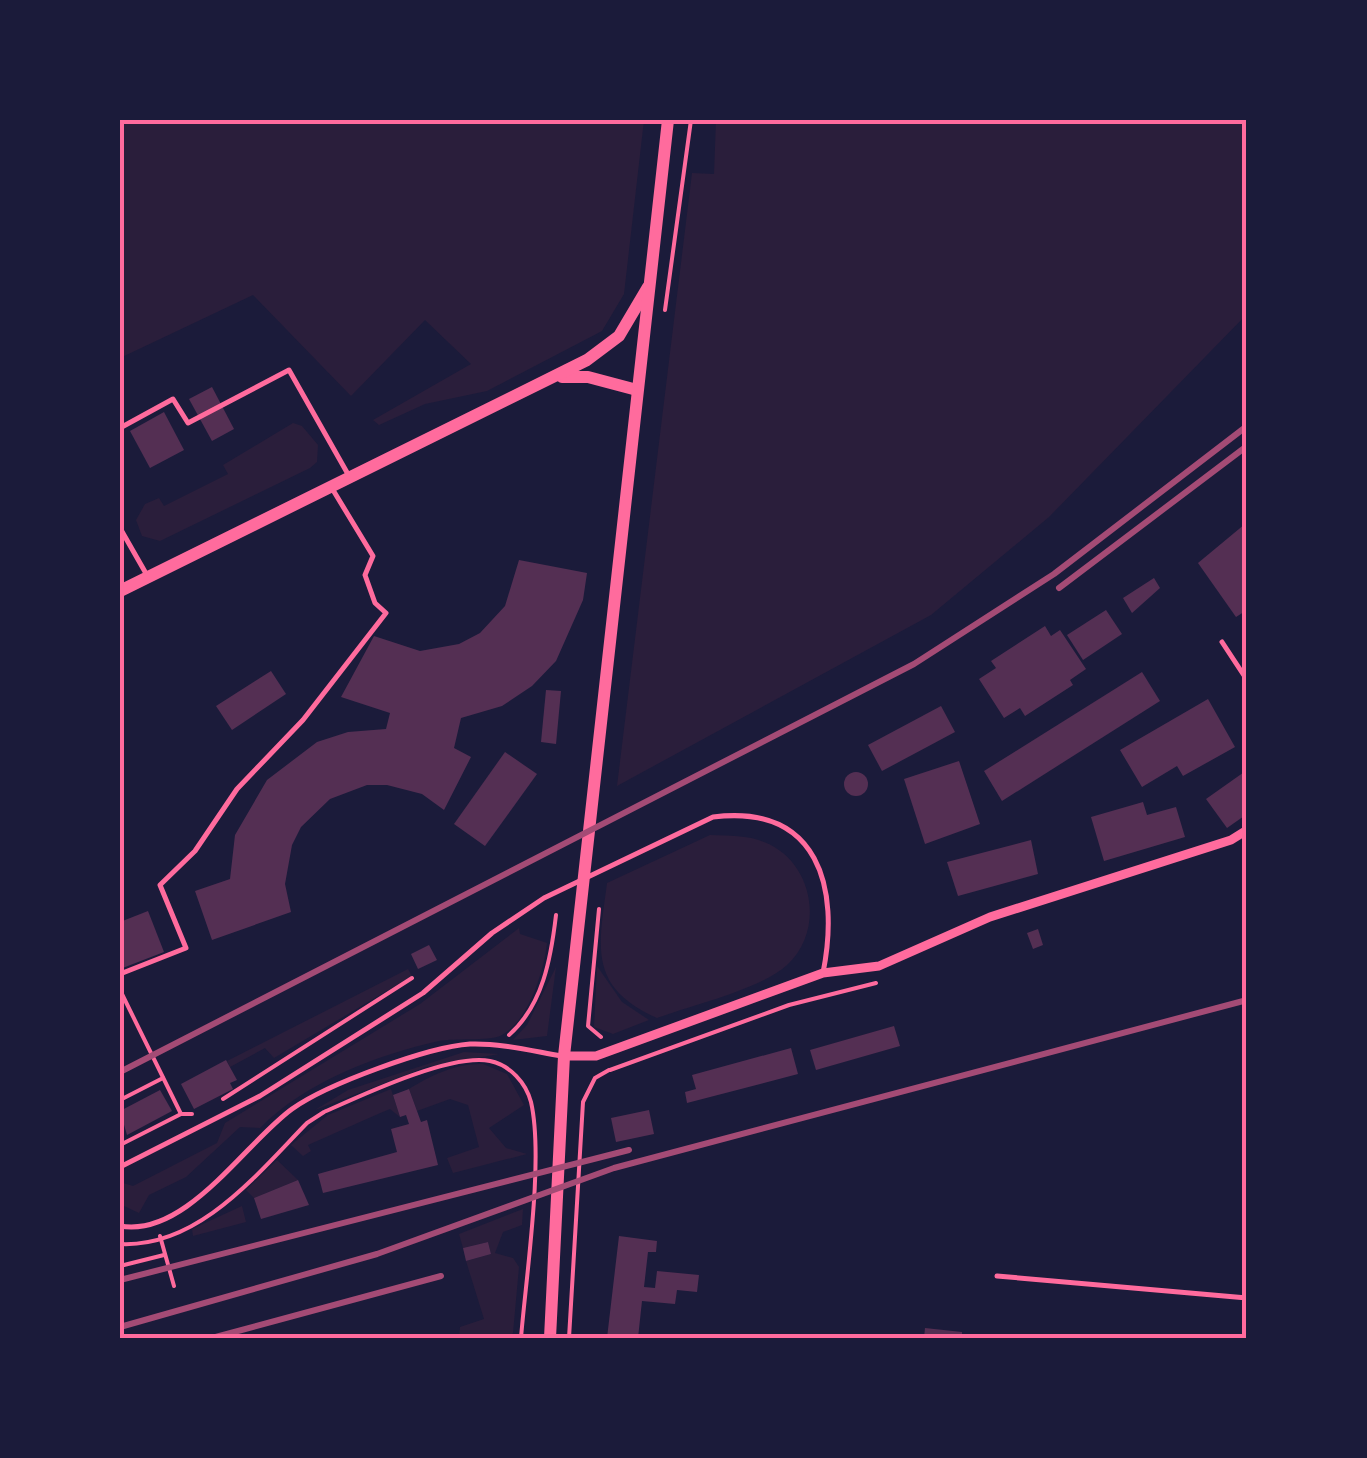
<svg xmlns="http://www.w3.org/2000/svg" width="1367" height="1458" font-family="Quicksand,sans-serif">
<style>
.green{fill:#2a1e3b}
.building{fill:#542f53}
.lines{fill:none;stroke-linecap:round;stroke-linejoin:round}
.path{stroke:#ff6b9d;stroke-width:4}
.service{stroke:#ff6b9d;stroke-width:5}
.minor{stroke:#ff6b9d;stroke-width:9}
.secondary{stroke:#ff6b9d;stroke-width:12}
.rail{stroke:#a44b75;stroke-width:6}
.neatline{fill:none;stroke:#ff6b9d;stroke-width:4}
</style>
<rect width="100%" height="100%" fill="#1b1b3a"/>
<!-- green -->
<g class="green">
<path d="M120,120H644L624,294L602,331L487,391L425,404L379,425L373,420L471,364L425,320L351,396L253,295L120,358Z"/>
<path d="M716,120H1247V314L1049,517L931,615L617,786L692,173L714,174Z"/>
<path d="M293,423L302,426L318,445L317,462L310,468L160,541L142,536L136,520L145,504L159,498L164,506L228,474L223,465Z"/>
<path d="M710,835C728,836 748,835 764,842C813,861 826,929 787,965C761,989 692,1005 657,1018C587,987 599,946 607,883Z"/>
<path d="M519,928L520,934L547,943C544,971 528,1023 500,1036C489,1041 454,1038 439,1041C377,1055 305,1082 260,1128L240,1127L186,1177L149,1195L139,1213L124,1206L120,1182L133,1186L217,1143L225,1123L420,1004Z"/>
<path d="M597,966L622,1002L649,1020L613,1034L594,1027Z"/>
<path d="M556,967L547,1036L513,1040L527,1025Z"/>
<path d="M408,969L412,976L274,1058L265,1048L230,1067L227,1061Z"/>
<path d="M464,1052L499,1054L426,1067L315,1110L348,1090Z"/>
<path d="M483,1064L507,1074L524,1105L489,1128L506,1148L527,1154L453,1173L447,1158L479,1147L468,1105L450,1099L417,1111L409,1089C428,1077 455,1063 483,1064Z"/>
<path d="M391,1089L400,1117L390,1109L378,1114L308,1145L311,1151L303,1156L291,1145L328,1115Z"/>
<path d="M277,1160L298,1180L254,1198L246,1190Z"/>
<path d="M242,1206L246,1222L193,1236L192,1229Z"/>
<path d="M523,1209L522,1225L503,1232L495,1253L513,1258L519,1267L513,1333L509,1338H459L460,1327L484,1319L466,1261L491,1254L488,1242L463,1248L459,1234Z"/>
</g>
<!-- building -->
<g class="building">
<path d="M212,387L234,429L212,441L189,399Z"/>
<path d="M164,412L184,450L150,468L130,431Z"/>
<path d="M1245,524L1247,610L1236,617L1198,563Z"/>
<path d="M519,560L587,573L583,600L556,661L532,686L502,706L461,718L454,748L471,757L444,810L422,794L387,785H367L330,799L301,827L292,845L285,884L291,912L212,940L195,891L230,879L235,835L267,780L317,742L348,732L386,729L390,713L341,697L374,636L420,651L459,644L480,633L505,606Z"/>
<path d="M1154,578L1160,588L1132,613L1123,598Z"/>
<path d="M1106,610L1122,634L1083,660L1067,635Z"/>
<path d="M1045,626L1051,636L1060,630L1086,669L1070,680L1073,685L1025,716L1020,708L1004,718L979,679L996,668L991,661Z"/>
<path d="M271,671L286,694L232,730L216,706Z"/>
<path d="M1142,672L1160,701L1002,801L984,771Z"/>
<path d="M546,690L561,691L556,744L541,742Z"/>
<path d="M1208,699L1235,747L1183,776L1177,766L1142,787L1120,750Z"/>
<path d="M941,706L955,732L882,771L868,745Z"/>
<path d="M505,752L537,774L485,846L454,824Z"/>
<path d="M959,761L980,824L925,844L904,779Z"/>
<path d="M1247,770V814L1227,828L1206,799Z"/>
<circle cx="856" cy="784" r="12"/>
<path d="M1143,802L1147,815L1176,807L1185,837L1104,861L1091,817Z"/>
<path d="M1031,840L1038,874L958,896L947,862Z"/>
<path d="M148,911L164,952L120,969V922Z"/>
<path d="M1038,929L1043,945L1033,949L1027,933Z"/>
<path d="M429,945L437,960L418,969L411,954Z"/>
<path d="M894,1026L900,1046L816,1070L810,1050Z"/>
<path d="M791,1048L798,1074L687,1103L685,1092L696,1089L692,1075Z"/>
<path d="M226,1060L237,1080L230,1083L233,1089L194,1109L181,1084Z"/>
<path d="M409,1089L421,1122L427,1120L438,1165L323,1193L318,1174L397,1152L391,1129L409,1124L406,1115L400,1117L393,1095Z"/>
<path d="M160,1090L172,1111L127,1135L120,1111Z"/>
<path d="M649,1110L654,1134L616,1142L611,1118Z"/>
<path d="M298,1180L309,1205L261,1219L254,1198Z"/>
<path d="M619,1236L657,1241L656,1252H648L644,1287L655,1288L657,1271L699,1275L697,1292L677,1290L675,1304L642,1301L638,1338H607Z"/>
<path d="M488,1242L491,1254L466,1261L463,1248Z"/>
<path d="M925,1328L962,1332V1338H924Z"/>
</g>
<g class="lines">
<!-- path -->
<g class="path">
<path d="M665,310L691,120"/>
<path d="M599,909L588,1026L601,1037"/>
<path d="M120,990L181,1114H192"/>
<path d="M509,1035C543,1005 551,958 556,915"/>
<path d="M610,1070L789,1005L876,983"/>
<path d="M223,1099L412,978"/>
<path d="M120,1100L163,1078"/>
<path d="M120,1145L181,1114"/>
<path d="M160,1236L174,1286"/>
<path d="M120,1244C199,1248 258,1173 307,1123L324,1112C362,1095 451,1053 490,1061C510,1065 526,1083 531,1102C544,1159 526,1276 521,1338"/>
<path d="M120,1266L164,1255"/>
<path d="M569,1338L583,1102L595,1078L609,1070"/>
</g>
<!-- service -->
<g class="service">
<path d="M120,428L173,399L188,423L289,370L349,476"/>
<path d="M120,528L148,577"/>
<path d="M1222,642L1247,680"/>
<path d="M120,974L186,948L160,885L195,851L237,789L303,720L386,613L375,603L365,575L373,556L333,490"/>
<path d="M120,1167L260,1096L423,993L492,933L544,898L713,817C819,804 840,888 823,973"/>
<path d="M120,1226C186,1238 245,1143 292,1109C327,1084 428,1047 470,1044C501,1043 532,1051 561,1056"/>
<path d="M997,1276L1247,1298"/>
</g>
<!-- minor -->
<path class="minor" d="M564,1056H596L823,973L879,966L990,917L1231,840L1247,830"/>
<!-- secondary -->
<g class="secondary">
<path d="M562,377H588L637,390"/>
<path d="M120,591L587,360L619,336L648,287"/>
<path d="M550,1338L564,1056L668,120"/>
</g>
<!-- rail -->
<g class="rail">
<path d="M1059,588L1247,446"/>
<path d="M120,1072L914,664L1054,574L1247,426"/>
<path d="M120,1280L629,1150"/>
<path d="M120,1327L377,1254L614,1168L1247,1000"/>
<path d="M212,1338L441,1276"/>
</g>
</g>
<!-- border -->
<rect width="1367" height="1458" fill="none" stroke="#1b1b3a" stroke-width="245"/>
<rect x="122" y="122" width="1122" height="1214" class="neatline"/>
</svg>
